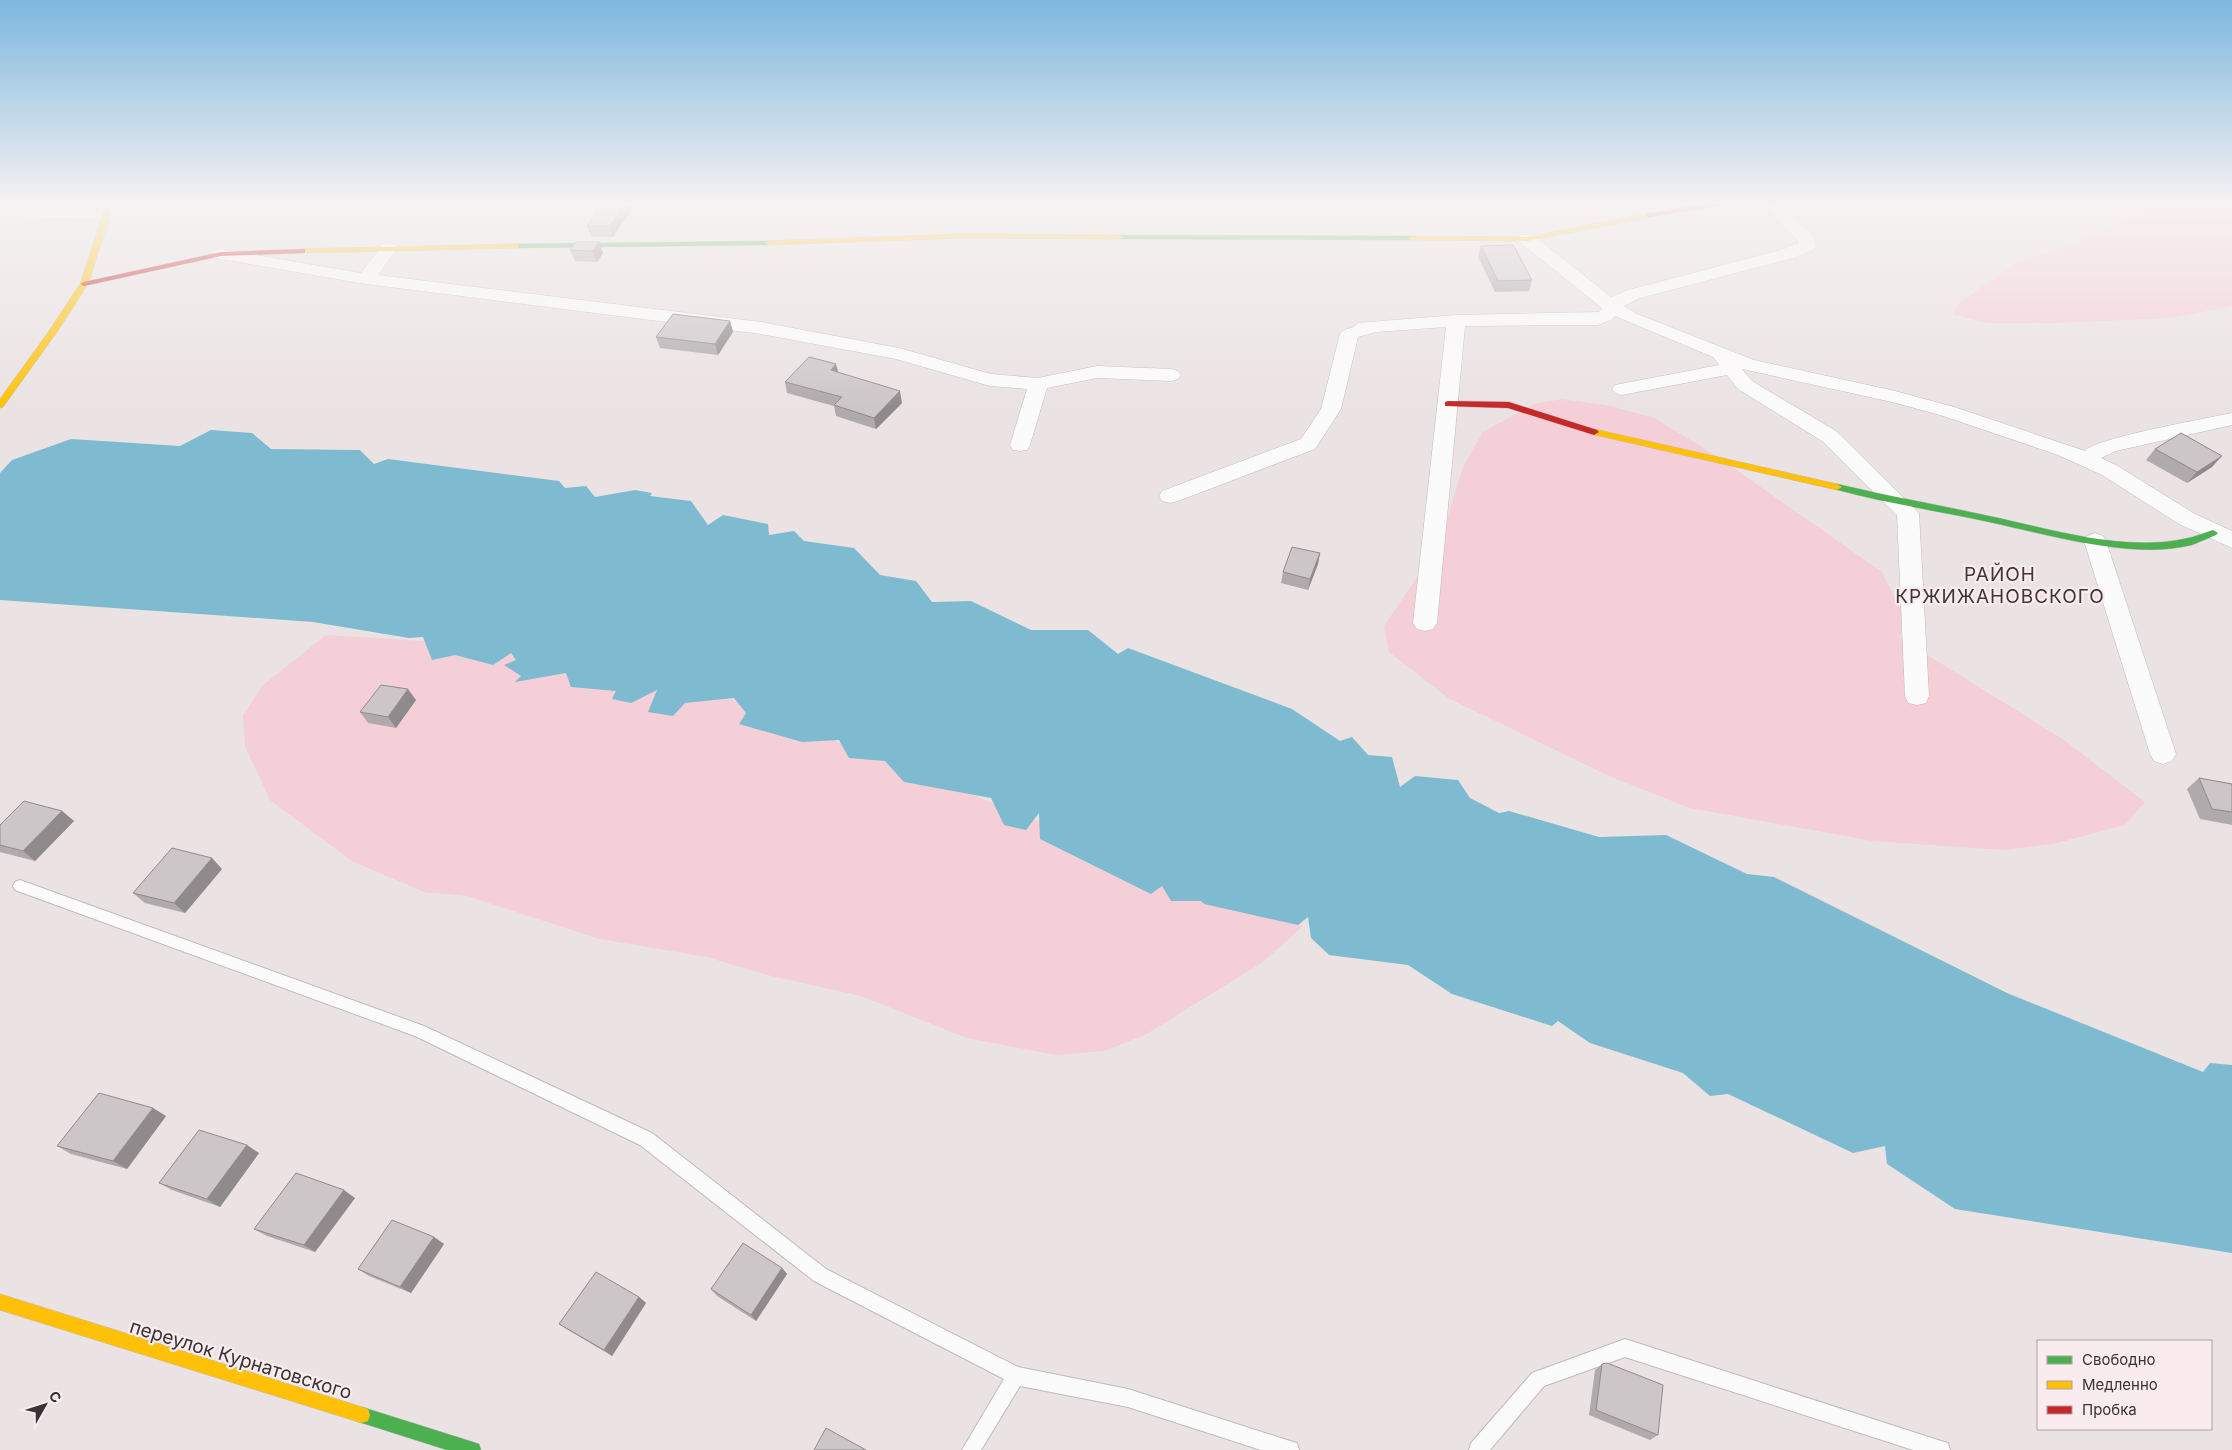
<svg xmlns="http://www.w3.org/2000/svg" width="2232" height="1450" font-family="Inter,sans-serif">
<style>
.green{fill:#f4cfd7}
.water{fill:#7ebbd0}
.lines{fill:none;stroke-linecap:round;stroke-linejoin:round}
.lane-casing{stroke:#c0babb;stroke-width:2}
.street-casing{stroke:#c0babb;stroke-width:1}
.fast-casing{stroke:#c0babb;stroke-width:1}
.slow-casing{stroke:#c0babb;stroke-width:1}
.jam-casing{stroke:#c0babb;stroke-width:1}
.lane{fill:#fcfbfb;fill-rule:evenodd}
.street{fill:#fcfbfb;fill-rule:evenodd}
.fast{fill:#4caf50;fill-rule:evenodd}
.slow{fill:#ffc107;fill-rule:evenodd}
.jam{fill:#c62828;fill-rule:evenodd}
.wall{fill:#afaaac}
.shaded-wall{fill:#8f8b8c}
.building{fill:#ccc6c8;stroke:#8f8b8c}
.labels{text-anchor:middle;stroke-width:4.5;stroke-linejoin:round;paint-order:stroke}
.quarter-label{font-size:19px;letter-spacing:1px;fill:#403537;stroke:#faebee}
.near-street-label{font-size:19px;fill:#383334;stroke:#faebee}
</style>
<rect width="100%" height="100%" fill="#eae2e3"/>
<!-- green -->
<g class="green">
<path d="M2165,204H2232V306L2171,318L2058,323H1986L1953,314L1960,302L2015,264L2075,243L2153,208Z"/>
<path d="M1562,399L1611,406L1654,418L1715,455L1882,572L1904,614L1900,638L2064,740L2145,802L2125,825L2053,844L2003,850L1873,841L1690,808L1609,776L1448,698L1389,652L1384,626L1439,545L1463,467L1483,432L1534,404Z"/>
<path d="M326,635L614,653L1303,926L1263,962L1145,1035L1104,1051L1056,1055L967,1038L861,996L767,975L707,957L600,939L467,896L424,892L352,861L270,800L245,746L243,715L262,686Z"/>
</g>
<!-- water -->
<path class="water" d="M211,430L252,433L271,449L360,450L374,464L388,459L559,481L565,488L586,486L595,497L635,490L652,493L650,496L691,501L708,525L723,515L768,524L769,535L794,531L804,541L854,548L880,575L916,581L932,602L971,601L1031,630H1088L1118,654L1128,648L1292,709L1340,741L1352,737L1368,755L1392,757L1400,787L1415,776L1458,780L1470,798L1499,813L1509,811L1599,837L1666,835L1747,874L1774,877L2007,993L2203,1072L2210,1063L2232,1065V1253L1955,1209L1887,1164L1885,1146L1853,1153L1728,1094L1710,1096L1683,1073L1590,1043L1558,1021L1552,1026L1452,994L1408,965L1329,955L1311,938L1308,917L1298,925L1204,904L1201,901H1171L1162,886L1151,894L1040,839L1039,813L1026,830L1004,825L991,798L904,782L885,761L849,758L839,740L802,742L739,724L746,713L734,698L685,703L673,716L648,712L657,690L631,703L612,699L616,691L571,687L566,673L515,682L521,676L504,665L516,660L511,653L493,665L455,655L432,660L423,637L409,638L313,622L0,600V473L12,460L71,439L180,446Z"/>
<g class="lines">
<!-- lane casing -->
<g class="lane-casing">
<g id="lane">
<path d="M20,880L424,1026L652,1133L826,1269L1018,1367L1128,1389L1290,1441L1297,1443L1299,1450H1261L1128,1407L1020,1386L981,1450H962L1004,1379L814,1281L640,1145L415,1036L15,890L13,886L15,882Z"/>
<path d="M1625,1339L1941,1441L1948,1443L1950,1450H1913L1625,1357L1544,1386L1490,1450H1469L1471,1443L1532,1373Z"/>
</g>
</g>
<!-- street casing -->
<g class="street-casing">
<g id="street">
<path d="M1761,204H1779L1813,235L1816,246L1813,250L1793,258L1640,298L1624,306L1637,314L1754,360L1895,391L1954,407L2085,451C2095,438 2209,418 2232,413V425L2116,451L2101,458L2116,465L2195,514L2232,531V548L2179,524L2102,475L2058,455L1940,415L1892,402L1742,369L1752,381L1836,431L1919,513L1929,696L1926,703L1917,705L1908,703L1905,696L1897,515L1822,441L1738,389L1727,375L1622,395L1615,393L1612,389L1615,385L1719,365L1713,357L1615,316L1611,320L1598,325L1465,326L1437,623L1433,629L1425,631L1417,629L1413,623L1446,327L1376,332L1358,337L1341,409L1315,449L1178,501L1170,503L1162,501L1159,496L1162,491L1301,439L1321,409L1340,334C1344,327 1354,330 1358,323L1456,315L1599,312L1602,308L1521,243L1518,239L1521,235H1533L1611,297L1628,290L1781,250L1798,243V240Z"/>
<path d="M0,207L106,209L112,210L114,214L112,218L106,219L0,217Z"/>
<path d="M389,243L395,244L398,248L378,275L761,322L899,348L991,374L1038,378L1097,366L1171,369L1178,371L1181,375L1178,379L1171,381L1097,378L1047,388L1030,445L1027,450L1020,451L1013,450L1010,445L1027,389L990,386L896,359L761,334L366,284L221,259L215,258L212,254L215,250L221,249L361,273L383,244Z"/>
<path d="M2095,533L2103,536L2106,541L2176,754L2172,761L2163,764L2154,761L2150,754L2084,541L2087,536Z"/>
</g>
</g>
<!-- fast casing -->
<g class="fast-casing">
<g id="fast">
<path d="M1116,235L1412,236L1416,238L1412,240L1119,239L1115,237Z"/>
<path d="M769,241H772V245L515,248L511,246L515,244Z"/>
<path d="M1837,484C1888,496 1939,505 1989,516C2051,529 2125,553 2188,538C2196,537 2205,532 2213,530L2218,533L2216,535C2208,538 2200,542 2192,545C2131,560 2050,535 1989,522C1938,511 1885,503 1834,489L1832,487Z"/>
<path d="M362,1407L473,1442L479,1444L481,1450H447L362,1423L356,1421L354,1415L356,1409Z"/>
</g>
</g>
<!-- slow casing -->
<g class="slow-casing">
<g id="slow">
<path d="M106,204H114L88,284L57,332L3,407L0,408V399L49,331L80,284Z"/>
<path d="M1649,213H1652V217L1527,241L1412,240L1408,238L1412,236L1527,237Z"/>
<path d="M962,234L1119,235L1123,237L1119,239L962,238L769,245L765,243L769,241Z"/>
<path d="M515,244H518V248L302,253L298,251L302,249Z"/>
<path d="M1594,429L1837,484L1842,487L1837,490L1591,434L1589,432Z"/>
<path d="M0,1294L362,1407L368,1409L370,1415L368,1421L362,1423L0,1310Z"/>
</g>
</g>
<!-- jam casing -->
<g class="jam-casing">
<g id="jam">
<path d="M1707,204H1729L1649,217L1645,215L1649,213Z"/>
<path d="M302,249H305V253L221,256L84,286L80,284L84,282L221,252Z"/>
<path d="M1448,401L1509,402L1597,430L1599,432L1594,435L1591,434L1508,408L1445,406V402Z"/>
</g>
</g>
<!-- lane -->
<use href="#lane" class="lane"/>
<!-- street -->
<use href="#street" class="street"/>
<!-- fast -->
<use href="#fast" class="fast"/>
<!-- slow -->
<use href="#slow" class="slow"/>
<!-- jam -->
<use href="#jam" class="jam"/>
</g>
<!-- wall -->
<g class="wall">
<path d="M602,204H629L631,210L613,237H591L587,226Z"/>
<path d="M718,204H743L742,208H719Z"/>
<path d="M599,242L603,253L597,262L575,261L570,250Z"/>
<path d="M1481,246L1532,280L1529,291L1495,292L1478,257Z"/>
<path d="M730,321L733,332L718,355L660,348L656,337Z"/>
<path d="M838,372L902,403L876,429L836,416L834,406L787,393L785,382Z"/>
<path d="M2155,449L2212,467L2187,483L2146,460Z"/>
<path d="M1320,553L1318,564L1308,590L1281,583L1283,572Z"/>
<path d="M416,700L396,728L368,723L360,712Z"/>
<path d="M2199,778L2232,784V825L2200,819L2187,789Z"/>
<path d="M62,811L74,821L35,861L0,852V825Z"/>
<path d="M222,869L185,913L145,903L133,893Z"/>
<path d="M166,1116L127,1169L71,1154L57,1146Z"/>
<path d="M259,1153L220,1207L172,1190L159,1183Z"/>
<path d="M355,1198L315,1252L267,1236L254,1229Z"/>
<path d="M434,1237L444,1244L411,1293L369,1276L358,1269Z"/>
<path d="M782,1268L787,1274L756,1321L717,1296L711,1289Z"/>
<path d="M639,1297L646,1303L612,1356L568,1330L559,1324Z"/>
<path d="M1602,1364L1658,1435L1650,1440L1589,1415L1595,1370Z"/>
</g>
<!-- shaded-wall -->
<g class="shaded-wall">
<path d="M624,204H629L631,210L613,237L610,226Z"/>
<path d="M599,242L603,253L597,262L593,251Z"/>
<path d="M730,321L733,332L718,355L715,344Z"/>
<path d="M836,364L839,375L831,370Z"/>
<path d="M900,391L902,403L876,429L874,418Z"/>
<path d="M2222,456L2212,467L2187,483L2197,472Z"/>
<path d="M1320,553L1318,564L1308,590L1310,579Z"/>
<path d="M408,689L416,700L396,728L388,717Z"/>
<path d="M62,811L74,821L35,861L23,851Z"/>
<path d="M212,858L222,869L185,913L174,903Z"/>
<path d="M153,1108L166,1116L127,1169L113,1161Z"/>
<path d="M247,1145L259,1153L220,1207L207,1199Z"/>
<path d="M344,1190L355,1198L315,1252L304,1245Z"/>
<path d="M434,1237L444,1244L411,1293L400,1287Z"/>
<path d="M782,1268L787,1274L756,1321L751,1315Z"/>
<path d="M639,1297L646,1303L612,1356L604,1350Z"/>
</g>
<!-- building -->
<g class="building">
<path d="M602,204H624L610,226H587Z"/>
<path d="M576,242H599L593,251L570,250Z"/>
<path d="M1513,245L1532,280L1498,281L1481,246Z"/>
<path d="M673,314L730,321L715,344L656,337Z"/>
<path d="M809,357L836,364L831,370L900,391L874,418L834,405L842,397L785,382Z"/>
<path d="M2181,433L2222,456L2197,472L2155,449Z"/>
<path d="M1292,547L1320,553L1310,579L1283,572Z"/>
<path d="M381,685L408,689L388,717L360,712Z"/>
<path d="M2199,778L2232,784V812L2212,809Z"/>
<path d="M24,801L62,811L23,851L0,845V825Z"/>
<path d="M172,848L212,858L174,903L133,893Z"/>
<path d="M99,1093L153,1108L113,1161L57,1146Z"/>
<path d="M199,1130L247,1145L207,1199L159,1183Z"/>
<path d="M296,1173L344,1190L304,1245L254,1229Z"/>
<path d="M392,1220L434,1237L400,1287L358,1269Z"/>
<path d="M743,1243L782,1268L751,1315L711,1289Z"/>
<path d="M596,1272L639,1297L604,1350L559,1324Z"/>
<path d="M1607,1363L1663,1385L1658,1435L1596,1410L1602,1364Z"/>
<path d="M826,1428L866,1450H814Z"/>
</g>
<!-- sky -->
<linearGradient id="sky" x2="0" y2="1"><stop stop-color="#7db7de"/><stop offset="0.5" stop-color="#f6f2f2"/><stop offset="1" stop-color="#f6f2f2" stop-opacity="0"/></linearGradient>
<rect width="2232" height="407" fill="url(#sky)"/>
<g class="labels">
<!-- quarter labels -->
<g class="quarter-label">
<text x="2000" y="581">РАЙОН<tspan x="2000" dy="22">КРЖИЖАНОВСКОГО</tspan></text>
</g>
<!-- near-street labels -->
<g class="near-street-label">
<text transform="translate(241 1359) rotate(17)" y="7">переулок Курнатовского</text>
</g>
</g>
<!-- legend -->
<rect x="2037" y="1340" width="175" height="90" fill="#faebee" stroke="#aca1a4"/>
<rect x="2047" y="1356" width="25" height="8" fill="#4caf50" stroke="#aca1a4"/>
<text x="2082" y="1365" font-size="15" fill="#383334">Свободно</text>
<rect x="2047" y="1381" width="25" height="8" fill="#ffc107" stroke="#aca1a4"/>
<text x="2082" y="1390" font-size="15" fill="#383334">Медленно</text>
<rect x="2047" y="1406" width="25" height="8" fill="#c62828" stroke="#aca1a4"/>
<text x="2082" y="1415" font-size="15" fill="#383334">Пробка</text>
<!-- north arrow -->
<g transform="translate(45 1405) rotate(51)" stroke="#faebee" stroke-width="4" paint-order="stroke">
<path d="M0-4L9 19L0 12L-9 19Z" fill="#383334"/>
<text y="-8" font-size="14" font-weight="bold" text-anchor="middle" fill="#383334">С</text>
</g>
</svg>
